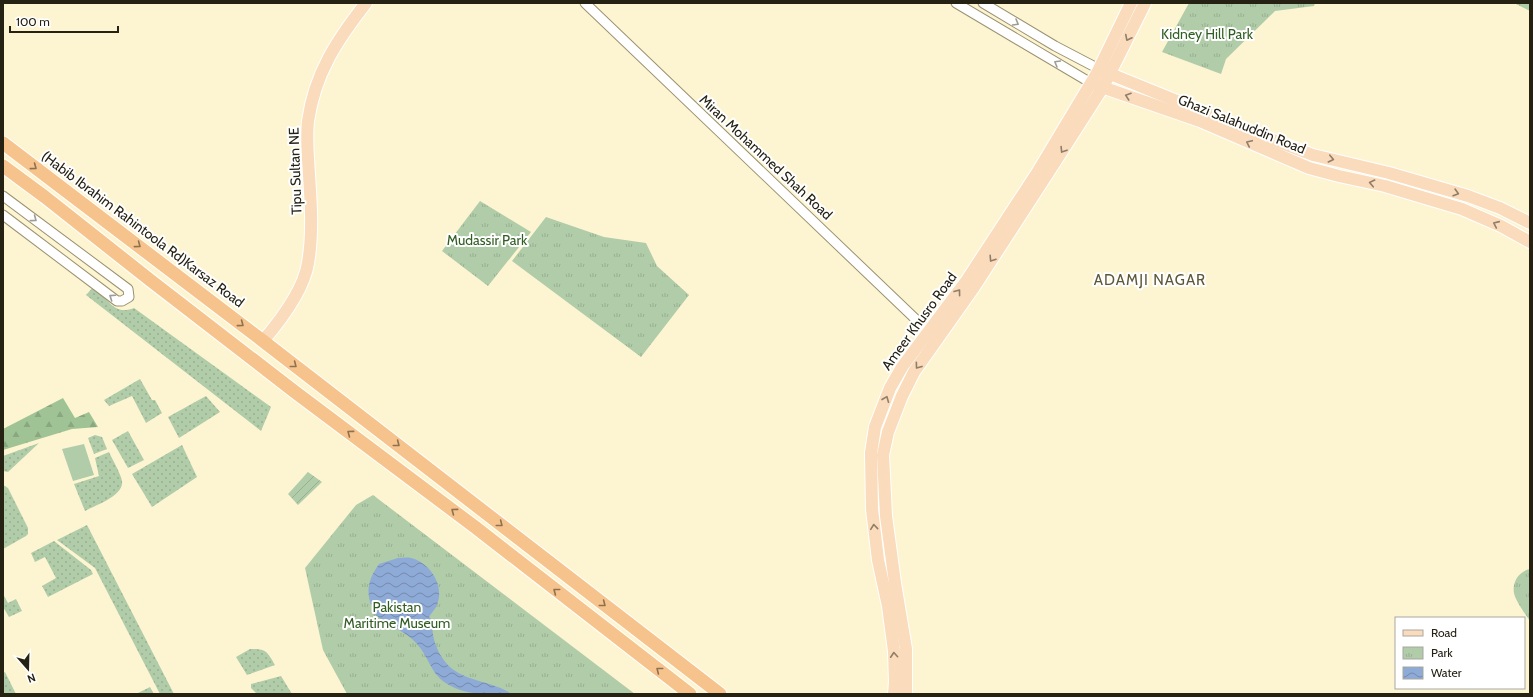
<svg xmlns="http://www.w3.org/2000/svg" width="1533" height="697" font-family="Cabin,sans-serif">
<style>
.grass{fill:url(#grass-dots)}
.forest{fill:url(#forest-firs)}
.park{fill:url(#park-tufts)}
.garden{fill:url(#garden-furrows)}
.pitch{fill:#b1cca9}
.water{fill:url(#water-waves)}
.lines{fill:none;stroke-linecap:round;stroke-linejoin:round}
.minor-casing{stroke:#9a9271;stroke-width:11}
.major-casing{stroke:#fff;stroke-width:14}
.highway-casing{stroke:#fff;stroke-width:15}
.minor{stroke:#fff;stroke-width:9}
.major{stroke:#fadbbb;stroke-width:12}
.highway{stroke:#f7c38d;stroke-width:13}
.oneway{stroke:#9d9c95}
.oneway2{stroke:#907e68}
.oneway3{stroke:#8e7250}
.labels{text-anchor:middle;stroke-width:4;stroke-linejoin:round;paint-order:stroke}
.park-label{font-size:14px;fill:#315e23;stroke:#fff}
.street-label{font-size:14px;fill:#252214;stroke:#fff}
.neighbourhood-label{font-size:15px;letter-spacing:1px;fill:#5e5738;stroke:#fff}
</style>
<defs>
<pattern id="grass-dots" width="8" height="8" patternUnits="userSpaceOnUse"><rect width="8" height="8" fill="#b1cca9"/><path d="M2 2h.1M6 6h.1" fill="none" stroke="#98af91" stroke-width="1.8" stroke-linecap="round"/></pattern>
<pattern id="forest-firs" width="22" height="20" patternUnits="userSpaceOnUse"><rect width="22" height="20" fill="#a0c396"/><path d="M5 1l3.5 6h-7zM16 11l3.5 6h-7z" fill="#8aa780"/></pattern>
<pattern id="park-tufts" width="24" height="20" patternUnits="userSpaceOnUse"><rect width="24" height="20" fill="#b1cca9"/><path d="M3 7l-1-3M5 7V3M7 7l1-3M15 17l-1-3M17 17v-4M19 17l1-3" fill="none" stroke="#98af91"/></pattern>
<pattern id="garden-furrows" width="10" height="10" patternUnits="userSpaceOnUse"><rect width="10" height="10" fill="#b1cca9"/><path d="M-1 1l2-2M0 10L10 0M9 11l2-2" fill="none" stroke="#98af91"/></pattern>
<pattern id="water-waves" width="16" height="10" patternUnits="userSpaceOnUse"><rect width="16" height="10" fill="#8eaad7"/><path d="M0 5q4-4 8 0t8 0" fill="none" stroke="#748aad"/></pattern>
</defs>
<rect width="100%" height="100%" fill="#fdf5d1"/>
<!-- grass -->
<g class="grass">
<path d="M95,285C107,299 114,316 134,308L271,407L261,431L86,295Z"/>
<path d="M140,379L152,400H155L162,413L146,423L132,396L109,406L104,400Z"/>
<path d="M206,396L220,412L179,438L168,417Z"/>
<path d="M128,431L144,460L128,468L112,440Z"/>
<path d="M95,435L102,437L107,449L94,454L88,438Z"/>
<path d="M39,443L8,472L3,471V456Z"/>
<path d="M182,445L197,477L152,507L132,474Z"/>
<path d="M109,452C113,461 120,472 122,481C124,496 96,505 85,511L74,484L99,476L95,458Z"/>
<path d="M3,485L8,488L28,528V534L26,536L3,549Z"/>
<path d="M87,525L174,694H160L95,568L57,540Z"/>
<path d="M54,541L91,570L93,574L48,597L42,586L56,578L45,557L35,562L31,553Z"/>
<path d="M3,594L8,603L16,599L22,611L9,617L3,607Z"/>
<path d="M250,649C266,649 267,651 275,665L247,675L236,657Z"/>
<path d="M5,672L16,694H3V673Z"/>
<path d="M281,676L292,694H257L251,688V684Z"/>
<path d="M150,687L154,694H136Z"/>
</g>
<!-- forest -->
<path class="forest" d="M63,398L75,418L89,412L98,427L72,429L3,450V429Z"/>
<!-- park -->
<g class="park">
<path d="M1189,3H1315L1314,6L1275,11L1226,59L1221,74L1162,52Z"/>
<path d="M1514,3H1530V11Z"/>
<path d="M480,201L531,232L488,286L442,251Z"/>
<path d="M546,217L604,237L646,243L657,266L689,295L641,357L512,261Z"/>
<path d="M373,495L635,694H347L323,650L305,568L356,505Z"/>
<path d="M1530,569V621C1526,615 1515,600 1514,593C1512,582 1519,571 1530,569Z"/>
</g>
<!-- garden -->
<path class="garden" d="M308,472L322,482L298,505L288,494Z"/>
<!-- pitch -->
<path class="pitch" d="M84,444L94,475L73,481L62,449Z"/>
<!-- water -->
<path class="water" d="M398,558C402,558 407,557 411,558C431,563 446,587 436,607C434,610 431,614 429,617L432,620C432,634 434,644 441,656C457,683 487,678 512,694C493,694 473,696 455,688C429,677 432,660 416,643C406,631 386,625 376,615C374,613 373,610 372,607C365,591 369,578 379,564Z"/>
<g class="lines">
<!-- minor casing -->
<g class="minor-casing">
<g id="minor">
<path d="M585,3L928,331"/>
<path d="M956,3L1091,83"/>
<path d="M983,3L1055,46L1099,69"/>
<path d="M3,196L128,289L129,297L122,301H117L3,215"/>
</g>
</g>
<!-- major casing -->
<g class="major-casing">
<g id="major">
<path d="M1103,71L1268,138L1313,155L1389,173L1468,196L1500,208L1530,223"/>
<path d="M1096,85L1200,121L1309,168L1339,176L1385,186L1462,209L1501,226L1530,242"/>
<path d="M263,341C280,321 304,289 308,263C313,234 311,204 309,175C308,157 306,139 308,121C315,73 337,40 366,3"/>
<path d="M894,694L895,682L894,651L888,606L878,560L872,509L871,453L875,427L890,388L902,367L967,280L1037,173L1097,73L1131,3"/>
<path d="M906,694V649L895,583L886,516L883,455L888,432L902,396L914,372L974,287L1055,162L1103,87L1145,3"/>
</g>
</g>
<!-- highway casing -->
<g class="highway-casing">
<g id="highway">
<path d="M3,143L263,341L720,694"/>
<path d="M3,166L45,197L150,280L295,392L475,527L690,694"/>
</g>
</g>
<!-- minor -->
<use href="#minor" class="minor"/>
<!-- major -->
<use href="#major" class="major"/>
<!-- highway -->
<use href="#highway" class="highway"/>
</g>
<!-- one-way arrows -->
<defs><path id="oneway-chevron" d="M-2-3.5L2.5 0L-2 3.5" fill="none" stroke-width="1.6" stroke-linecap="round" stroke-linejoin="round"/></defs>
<g class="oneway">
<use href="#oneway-chevron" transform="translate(1016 23) rotate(30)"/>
<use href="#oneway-chevron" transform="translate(1057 63) rotate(-150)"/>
<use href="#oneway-chevron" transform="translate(34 219) rotate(37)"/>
<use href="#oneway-chevron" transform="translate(112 297) rotate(-146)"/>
</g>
<g class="oneway2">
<use href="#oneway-chevron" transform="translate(1128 38) rotate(117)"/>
<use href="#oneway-chevron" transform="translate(1128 96) rotate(-161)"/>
<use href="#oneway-chevron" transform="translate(1249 143) rotate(-155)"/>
<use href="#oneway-chevron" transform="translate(1063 150) rotate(122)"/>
<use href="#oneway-chevron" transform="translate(1331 159) rotate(13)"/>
<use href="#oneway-chevron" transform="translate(1372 183) rotate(-168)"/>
<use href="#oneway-chevron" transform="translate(1456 193) rotate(16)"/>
<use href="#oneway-chevron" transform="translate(1496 224) rotate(-156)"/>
<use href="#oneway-chevron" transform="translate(992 259) rotate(123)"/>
<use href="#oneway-chevron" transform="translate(958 292) rotate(-53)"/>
<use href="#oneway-chevron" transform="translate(918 366) rotate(126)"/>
<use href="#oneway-chevron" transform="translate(886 399) rotate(-68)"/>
<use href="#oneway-chevron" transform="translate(874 527) rotate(-96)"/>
<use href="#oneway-chevron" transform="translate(894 655) rotate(-94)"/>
</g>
<g class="oneway3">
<use href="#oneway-chevron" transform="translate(34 167) rotate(37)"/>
<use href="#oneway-chevron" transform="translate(138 245) rotate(37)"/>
<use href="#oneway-chevron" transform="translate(241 324) rotate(37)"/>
<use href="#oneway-chevron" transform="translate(294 365) rotate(38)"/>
<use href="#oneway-chevron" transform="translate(350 433) rotate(-143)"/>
<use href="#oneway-chevron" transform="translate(397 444) rotate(38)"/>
<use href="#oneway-chevron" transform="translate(454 511) rotate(-143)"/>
<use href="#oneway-chevron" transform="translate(500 524) rotate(38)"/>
<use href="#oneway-chevron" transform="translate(556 591) rotate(-142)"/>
<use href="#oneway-chevron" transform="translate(603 604) rotate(38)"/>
<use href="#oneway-chevron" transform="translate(659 670) rotate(-142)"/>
</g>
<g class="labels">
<!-- park labels -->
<g class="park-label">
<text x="1207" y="39">Kidney Hill Park</text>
<text x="487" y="245">Mudassir Park</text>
<text x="397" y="612">Pakistan<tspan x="397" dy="16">Maritime Museum</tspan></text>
</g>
<!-- street labels -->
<g class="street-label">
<text transform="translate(1242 124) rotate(22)" y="5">Ghazi Salahuddin Road</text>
<text transform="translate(766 157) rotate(43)" y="5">Miran Mohammed Shah Road</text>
<text transform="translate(295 171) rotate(-92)" y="5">Tipu Sultan NE</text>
<text transform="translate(143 229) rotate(37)" y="5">(Habib Ibrahim Rahintoola Rd)Karsaz Road</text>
<text transform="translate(919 321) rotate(-54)" y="5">Ameer Khusro Road</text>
</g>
<!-- neighbourhood labels -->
<g class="neighbourhood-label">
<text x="1150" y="285">ADAMJI NAGAR</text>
</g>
</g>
<!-- border -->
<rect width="1533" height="697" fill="none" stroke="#252214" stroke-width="8"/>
<!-- legend -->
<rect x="1395" y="617" width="130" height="72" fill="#ffffff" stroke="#a8a7a1"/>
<rect x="1403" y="630" width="20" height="6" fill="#fadbbb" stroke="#a8a7a1"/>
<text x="1431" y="637" font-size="12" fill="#252214">Road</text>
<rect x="1403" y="647" width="20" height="12" fill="url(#park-tufts)" stroke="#a8a7a1"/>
<text x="1431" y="657" font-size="12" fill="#252214">Park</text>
<rect x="1403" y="667" width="20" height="12" fill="url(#water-waves)" stroke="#a8a7a1"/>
<text x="1431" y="677" font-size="12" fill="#252214">Water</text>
<!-- north arrow -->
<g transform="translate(28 669) rotate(160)" stroke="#ffffff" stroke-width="3" paint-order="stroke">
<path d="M0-3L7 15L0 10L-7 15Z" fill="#252214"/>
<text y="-6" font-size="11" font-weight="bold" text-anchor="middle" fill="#252214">N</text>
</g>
<!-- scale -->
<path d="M10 26v6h108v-6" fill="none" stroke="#252214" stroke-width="2"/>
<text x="16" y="26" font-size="12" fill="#252214" stroke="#ffffff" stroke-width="3" paint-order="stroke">100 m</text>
</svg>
